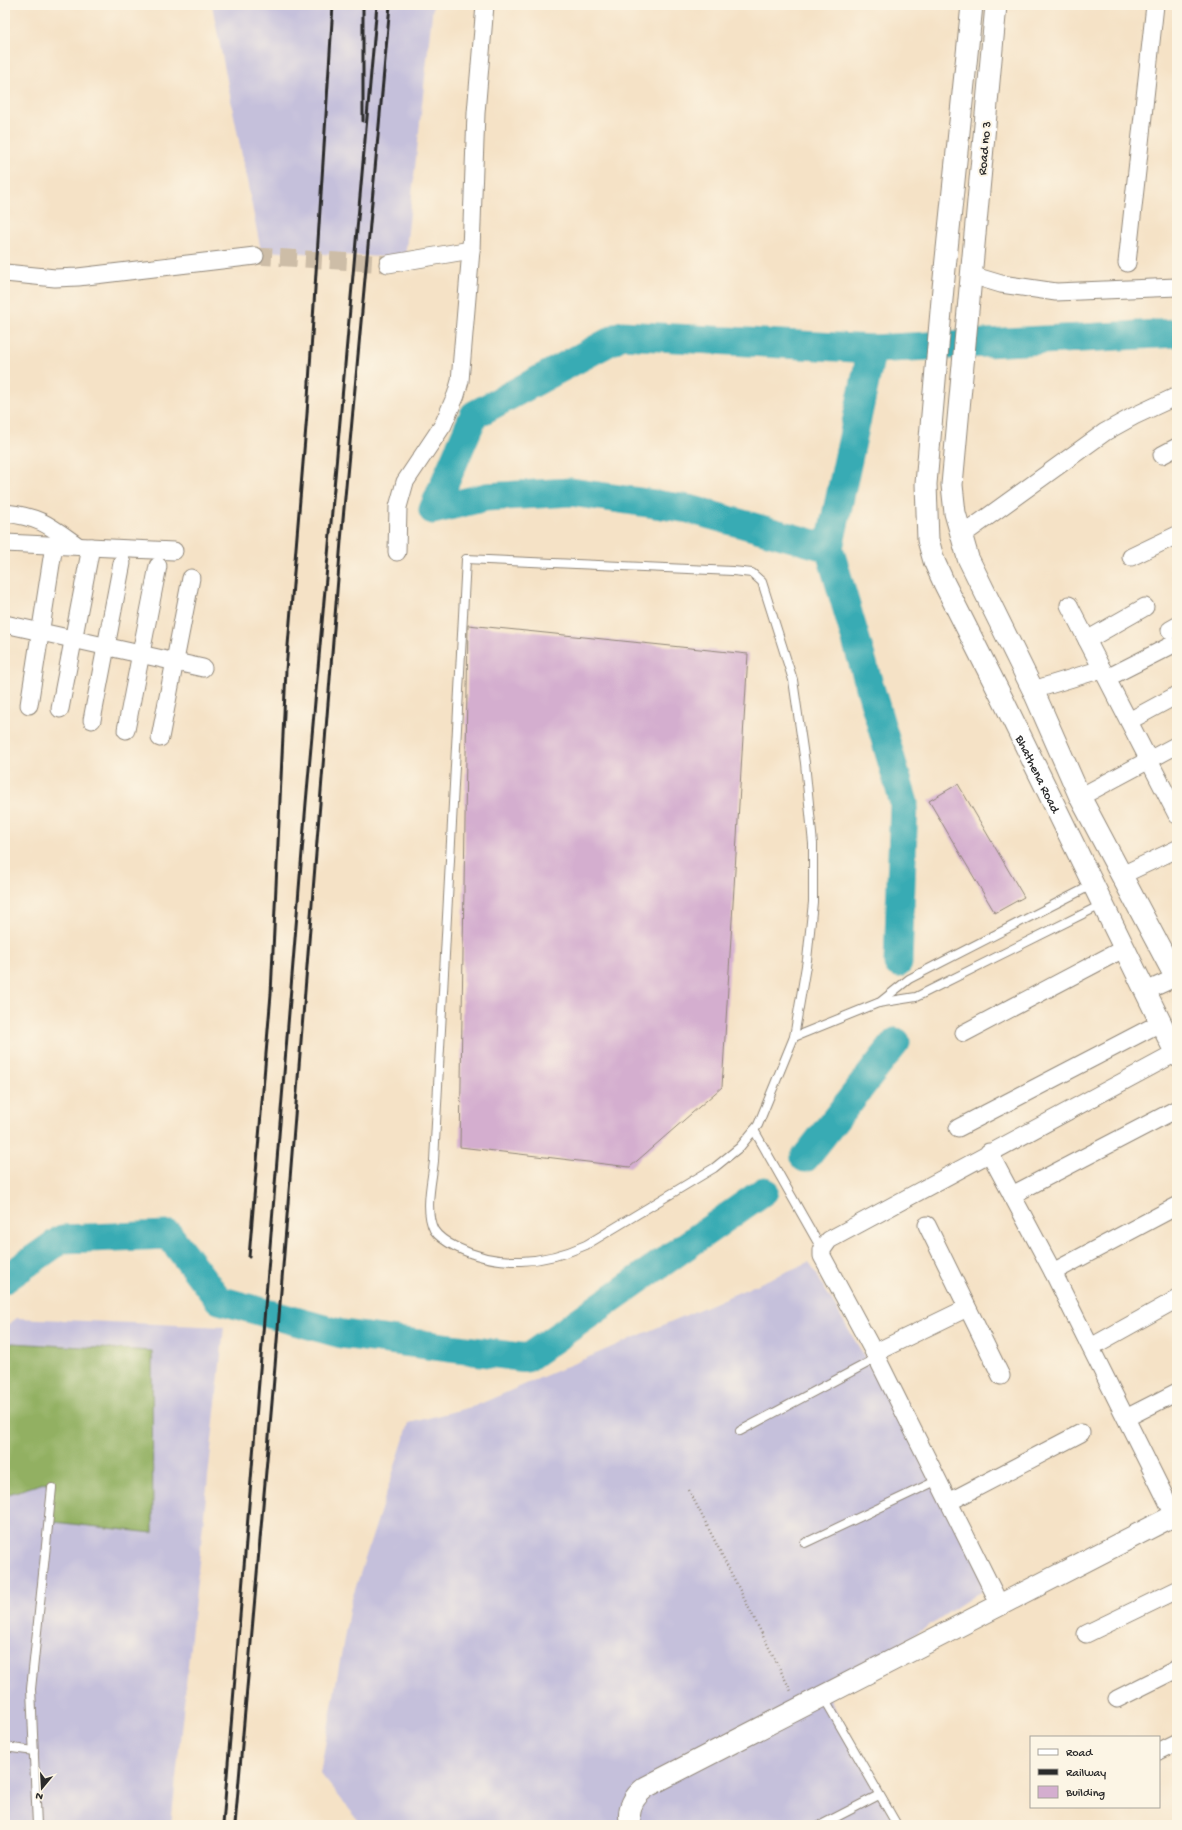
<svg xmlns="http://www.w3.org/2000/svg" width="1182" height="1830" font-family="'Gochi Hand',sans-serif">
<style>
.industrial{fill:#c5c0db}
.forest{fill:#92b062;stroke:#5e6e46}
.lines{fill:none;stroke-linecap:round;stroke-linejoin:round}
.river{stroke:#39abb4;stroke-width:29}
.building{fill:#d4aecf}
.minor-tunnel{stroke:#cdbda7;stroke-width:17;stroke-dasharray:17 8;stroke-linecap:butt}
.service-casing{stroke:#908678;stroke-width:10}
.minor-casing{stroke:#908678;stroke-width:19}
.tertiary-casing{stroke:#908678;stroke-width:23}
.path{stroke:#908678;stroke-width:2.5;stroke-dasharray:1 3;stroke-linecap:butt}
.service{stroke:#fff;stroke-width:8}
.minor{stroke:#fff;stroke-width:17}
.tertiary{stroke:#fff;stroke-width:21}
.rail{stroke:#2b2b2b;stroke-width:3}
.labels{text-anchor:middle;stroke-width:4;stroke-linejoin:round;paint-order:stroke}
.street-label{font-size:13px;fill:#2b2b2b;stroke:#fcf5e5}
</style>
<rect width="100%" height="100%" fill="#fcf5e5"/>
<filter id="ink" filterUnits="userSpaceOnUse"><feTurbulence type="fractalNoise" baseFrequency=".025" numOctaves="2"/><feDisplacementMap in="SourceGraphic" scale="8" xChannelSelector="R" yChannelSelector="G"/><feConvolveMatrix kernelMatrix="1 2 1 2 8 2 1 2 1" color-interpolation-filters="sRGB"/></filter>
<filter id="wash" filterUnits="userSpaceOnUse"><feTurbulence type="fractalNoise" baseFrequency=".012" numOctaves="4" result="noise"/><feDisplacementMap in="SourceGraphic" scale="16" xChannelSelector="R" yChannelSelector="G"/><feGaussianBlur stdDeviation="0.9" result="paint"/><feColorMatrix in="noise" values="0 0 0 0 0 0 0 0 0 0 0 0 0 0 0 0 0 1.4 0 .05"/><feComposite in="paint" operator="in"/></filter>
<g filter="url(#wash)">
<rect width="100%" height="100%" fill="#f5e2c6"/>
<!-- industrial -->
<g class="industrial">
<path d="M212,5H433L405,258L261,251Z"/>
<path d="M809,1262L996,1581L827,1693L896,1825H362L320,1773L350,1605L409,1423L475,1406Z"/>
<path d="M17,1318L224,1327L171,1825H5V1327Z"/>
</g>
<!-- forest -->
<path class="forest" d="M12,1343L152,1351L153,1533L54,1522L47,1482L5,1495V1349Z"/>
<g class="lines">
<!-- river -->
<g class="river">
<path d="M829,548L872,349"/>
<path d="M898,963L904,803L829,548L689,509L571,492L486,497L433,510L474,415L622,335L872,349L1177,333"/>
<path d="M805,1158L896,1042"/>
<path d="M5,1279L62,1239L169,1235L219,1300L342,1334L527,1358L764,1191"/>
</g>
</g>
<g id="blocks">
<!-- building -->
<g class="building">
<path d="M468,625L748,654L722,1087L630,1167L460,1147Z"/>
<path d="M958,784L1024,897L995,913L929,801Z"/>
</g>
</g>
</g>
<g filter="url(#ink)">
<use href="#blocks" fill-opacity="0" stroke="#908678" stroke-width="1"/>
<g class="lines">
<!-- minor-tunnel -->
<path class="minor-tunnel" d="M255,256L388,264"/>
<!-- service casing -->
<g class="service-casing">
<g id="service">
<path d="M466,559L733,571L752,573L762,582L793,680L805,763L813,844V902L807,960L794,1037L758,1125L740,1147L714,1168L586,1245C544,1264 498,1268 456,1247C448,1243 439,1238 434,1230C424,1211 432,1181 434,1161Z"/>
<path d="M879,1003L909,979L1094,884"/>
<path d="M794,1037L878,1003L916,997L1103,904"/>
<path d="M754,1130L822,1250"/>
<path d="M740,1431L877,1358"/>
<path d="M805,1543L938,1480"/>
<path d="M823,1696L897,1825"/>
<path d="M5,1747L34,1751"/>
<path d="M37,1825L31,1689L52,1488"/>
<path d="M821,1825L879,1795"/>
</g>
</g>
<!-- minor casing -->
<g class="minor-casing">
<g id="minor">
<path d="M1127,263L1155,5"/>
<path d="M388,264L471,250"/>
<path d="M5,273L55,278L78,277L255,256"/>
<path d="M971,275L1001,284L1056,292L1177,287"/>
<path d="M1162,455L1177,447"/>
<path d="M5,513C41,517 50,526 78,546"/>
<path d="M961,536L1105,432L1134,416L1177,396"/>
<path d="M5,543L174,551"/>
<path d="M397,552L398,507L405,482L443,425L456,395L460,381L471,250L476,113L485,5"/>
<path d="M1131,557L1177,535"/>
<path d="M1069,605L1177,815"/>
<path d="M5,624L203,668"/>
<path d="M1170,630L1177,626"/>
<path d="M1087,640L1145,607"/>
<path d="M1107,678L1170,646"/>
<path d="M1033,690L1102,669"/>
<path d="M29,705L54,545"/>
<path d="M60,709L91,547"/>
<path d="M92,720L122,563"/>
<path d="M1129,721L1177,695"/>
<path d="M126,730L158,566"/>
<path d="M160,738L191,578"/>
<path d="M1080,797L1177,745"/>
<path d="M1122,875L1177,849"/>
<path d="M1146,991L1177,977"/>
<path d="M964,1033L1125,948"/>
<path d="M958,1128L1162,1022"/>
<path d="M989,1152L1053,1272L1174,1515"/>
<path d="M1012,1195L1177,1109"/>
<path d="M927,1225L1001,1376"/>
<path d="M1053,1272L1177,1206"/>
<path d="M1091,1347L1177,1299"/>
<path d="M874,1353L967,1308"/>
<path d="M1126,1418L1177,1392"/>
<path d="M949,1502L1081,1433"/>
<path d="M1000,1605L877,1358L822,1256V1250L829,1240L1176,1053"/>
<path d="M1086,1634L1177,1590"/>
<path d="M1117,1699L1177,1669"/>
<path d="M1159,1751L1177,1742"/>
</g>
</g>
<!-- tertiary casing -->
<g class="tertiary-casing">
<g id="tertiary">
<path id="s1" d="M972,5L943,288L926,484L928,540L934,561L944,583L1005,704L1177,1056"/>
<path d="M996,5L952,485L955,513L968,558L1033,690L1080,797L1177,980"/>
<path d="M631,1825C626,1809 634,1796 646,1787L1177,1514"/>
</g>
</g>
<!-- path -->
<path class="path" d="M689,1490L792,1693"/>
<!-- service -->
<use href="#service" class="service"/>
<!-- minor -->
<use href="#minor" class="minor"/>
<!-- tertiary -->
<use href="#tertiary" class="tertiary"/>
<!-- rail -->
<g class="rail">
<path d="M363,121V5"/>
<path d="M249,1257L271,994L286,670L307,414L333,5"/>
<path d="M223,1825L306,803L377,5"/>
<path d="M235,1825L273,1391L341,541L390,5"/>
</g>
</g>
</g>
<g class="labels">
<!-- street labels -->
<g class="street-label">
<text transform="translate(983 148) rotate(-85)" y="5">Road no 3</text>
<text dy="5" stroke="none"><textPath href="#s1" startOffset="796">Bhathena Road</textPath></text>
</g>
</g>
<!-- margin -->
<rect width="1182" height="1830" fill="none" stroke="#fcf5e5" stroke-width="20"/>
<!-- legend -->
<rect x="1030" y="1736" width="130" height="72" fill="#fcf5e5" stroke="#a8a49b"/>
<rect x="1038" y="1749" width="20" height="6" fill="#ffffff" stroke="#a8a49b"/>
<text x="1066" y="1756" font-size="12" fill="#2b2b2b">Road</text>
<rect x="1038" y="1769" width="20" height="6" fill="#2b2b2b" stroke="#a8a49b"/>
<text x="1066" y="1776" font-size="12" fill="#2b2b2b">Railway</text>
<rect x="1038" y="1786" width="20" height="12" fill="#d4aecf" stroke="#a8a49b"/>
<text x="1066" y="1796" font-size="12" fill="#2b2b2b">Building</text>
<!-- north arrow -->
<g transform="translate(42 1788) rotate(198)" stroke="#fcf5e5" stroke-width="3" paint-order="stroke">
<path d="M0-3L7 15L0 10L-7 15Z" fill="#2b2b2b"/>
<text y="-6" font-size="11" font-weight="bold" text-anchor="middle" fill="#2b2b2b">N</text>
</g>
</svg>
